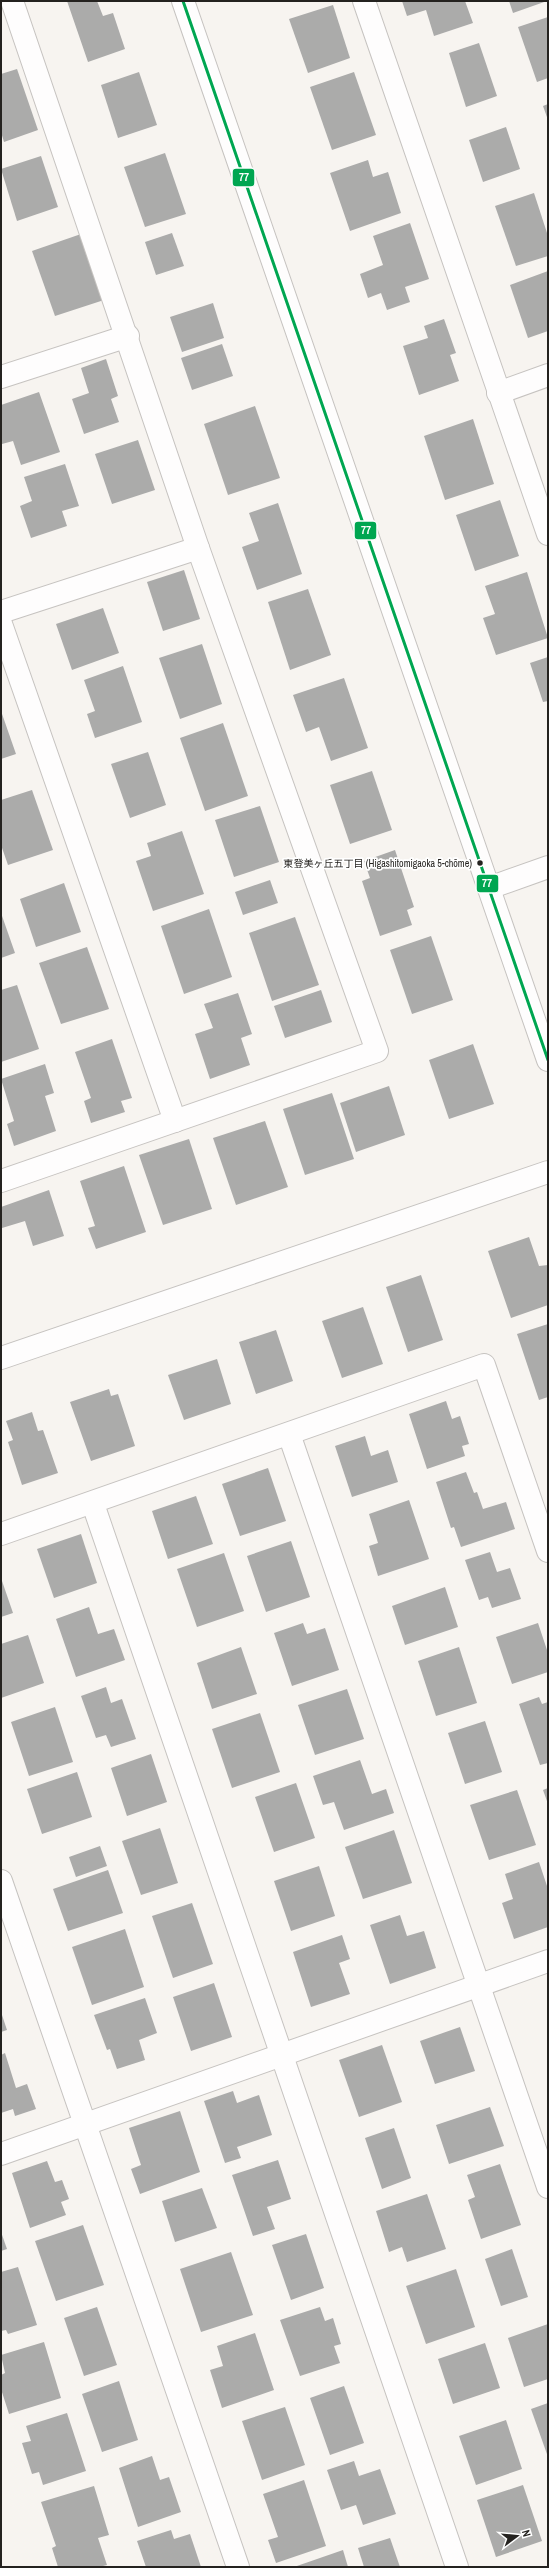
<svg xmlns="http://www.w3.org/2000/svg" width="549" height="2568" font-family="'Archivo Narrow','Noto Sans JP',sans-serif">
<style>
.building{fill:#ababaa}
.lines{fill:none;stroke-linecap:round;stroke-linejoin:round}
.street-casing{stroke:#c6c3c0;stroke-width:24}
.secondary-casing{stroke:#c6c3c0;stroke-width:24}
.street{stroke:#fefdfd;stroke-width:22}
.secondary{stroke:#fefdfd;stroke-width:22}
.bus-1-casing{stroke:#fff;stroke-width:6}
.bus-1{stroke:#00a651;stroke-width:3}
.bus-dot{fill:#24221f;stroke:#fff;stroke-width:1.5}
.labels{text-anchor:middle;stroke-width:3.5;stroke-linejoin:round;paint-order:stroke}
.bus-label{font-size:10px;fill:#24221f;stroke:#fff;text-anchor:end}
.line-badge{stroke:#fff;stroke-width:1.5}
.badge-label{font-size:11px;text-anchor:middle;font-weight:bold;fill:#fff}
</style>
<rect width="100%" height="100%" fill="#f7f4f0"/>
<!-- building -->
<g class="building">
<path d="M67,1H97L103,16L113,13L125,49L88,62Z"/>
<path d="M402,1H465L473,23L434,36L426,10L407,16Z"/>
<path d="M509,1H547L513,13Z"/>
<path d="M333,5L350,58L308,73L289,19Z"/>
<path d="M548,17V78L537,82L518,27Z"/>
<path d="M479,43L497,96L466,107L449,53Z"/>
<path d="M17,69L38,130L4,142L1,132V74Z"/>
<path d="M139,72L157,125L118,138L101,85Z"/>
<path d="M354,72L376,135L332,150L310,87Z"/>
<path d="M548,104V120L543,106Z"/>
<path d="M506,127L520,169L483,182L469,140Z"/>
<path d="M165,153L186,214L145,227L124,167Z"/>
<path d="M41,156L58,207L17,221L1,169Z"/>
<path d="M368,160L373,177L388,172L401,213L350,231L330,173Z"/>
<path d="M534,193L548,236V256L516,266L495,206Z"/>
<path d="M410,223L429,279L405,287L410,302L387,310L381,293L368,298L360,274L383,265L373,236Z"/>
<path d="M172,233L184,266L156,275L145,242Z"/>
<path d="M81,234L104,300L55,316L32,251Z"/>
<path d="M548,271V331L528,338L510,285Z"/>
<path d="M213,303L224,338L182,352L170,317Z"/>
<path d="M444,319L456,353L450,355L459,381L419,395L403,346L428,338L424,326Z"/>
<path d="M222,344L233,376L192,390L181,358Z"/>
<path d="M106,359L118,396L111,399L119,422L84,434L72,399L89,393L81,368Z"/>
<path d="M39,392L60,452L21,465L13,441L2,444L1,442V405Z"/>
<path d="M255,406L280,478L228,495L204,424Z"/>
<path d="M473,419L494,484L445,500L424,436Z"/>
<path d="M138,440L155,490L112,504L95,454Z"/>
<path d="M65,464L79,506L62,511L67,526L31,538L20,506L32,501L24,477Z"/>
<path d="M500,500L519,556L475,571L456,515Z"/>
<path d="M278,503L302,574L257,590L242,547L259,541L249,513Z"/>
<path d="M184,570L200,619L163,631L147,582Z"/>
<path d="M527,572L548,638L496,655L483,618L495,614L485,586Z"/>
<path d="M308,589L331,655L290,670L268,602Z"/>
<path d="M103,608L119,653L72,670L56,624Z"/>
<path d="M202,644L222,704L180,719L159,658Z"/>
<path d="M548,657V701L543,702L530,663Z"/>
<path d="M123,666L142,722L95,738L87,714L95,711L84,680Z"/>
<path d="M344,678L368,748L331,761L319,727L306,732L293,695Z"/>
<path d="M1,711L16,754L1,759Z"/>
<path d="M223,723L248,796L205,811L180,738Z"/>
<path d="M148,752L166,805L130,818L111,764Z"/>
<path d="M372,771L392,830L350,844L330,785Z"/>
<path d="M32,790L53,850L8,865L1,845V800Z"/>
<path d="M260,806L279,862L234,877L215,820Z"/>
<path d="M182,831L204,894L153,911L136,861L151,856L147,843Z"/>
<path d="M395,850L414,907L407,910L412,925L380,936L362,881L370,878L364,861Z"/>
<path d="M270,880L278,903L243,915L235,892Z"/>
<path d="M64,883L81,932L36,947L20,899Z"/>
<path d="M209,909L232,977L184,994L161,926Z"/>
<path d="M1,913L15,953L1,958Z"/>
<path d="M295,917L319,985L272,1001L249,933Z"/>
<path d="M431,936L453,1000L412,1014L390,950Z"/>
<path d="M87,947L109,1009L61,1024L39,963Z"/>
<path d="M17,985L39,1049L1,1062V990Z"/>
<path d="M321,990L332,1022L285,1038L274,1006Z"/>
<path d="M238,993L252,1034L241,1038L250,1065L210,1079L195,1034L213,1028L204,1004Z"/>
<path d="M112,1039L132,1098L121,1101L125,1112L91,1123L84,1101L91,1098L75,1052Z"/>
<path d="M473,1044L494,1104L449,1119L429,1060Z"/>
<path d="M45,1064L54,1093L45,1096L56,1131L14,1146L7,1124L14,1121L1,1079Z"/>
<path d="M389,1086L405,1135L356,1152L340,1103Z"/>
<path d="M332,1093L354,1159L305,1175L283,1109Z"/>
<path d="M265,1121L288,1187L236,1205L213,1138Z"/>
<path d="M189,1139L212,1209L163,1225L139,1155Z"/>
<path d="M124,1166L146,1232L96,1249L88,1228L95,1226L80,1181Z"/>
<path d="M49,1190L64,1236L33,1246L25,1221L2,1228L1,1207Z"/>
<path d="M529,1237L539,1266L548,1265V1305L511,1318L488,1251Z"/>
<path d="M421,1275L443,1340L408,1352L386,1287Z"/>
<path d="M363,1307L383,1364L342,1378L322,1321Z"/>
<path d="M548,1324V1397L539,1400L517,1334Z"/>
<path d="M276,1330L293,1381L256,1394L239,1342Z"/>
<path d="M217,1359L231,1404L184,1420L168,1375Z"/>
<path d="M109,1389L111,1396L118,1394L135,1446L91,1461L70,1402Z"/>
<path d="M446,1401L452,1419L460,1416L469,1444L462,1446L465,1456L427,1469L409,1414Z"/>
<path d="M32,1412L38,1431L43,1430L58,1473L22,1485L8,1442L13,1440L6,1421Z"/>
<path d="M365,1436L371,1456L388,1450L398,1482L352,1497L335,1446Z"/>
<path d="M268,1468L286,1521L240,1536L222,1484Z"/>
<path d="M466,1472L474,1493L477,1492L483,1509L506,1502L515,1529L461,1547L454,1527L451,1528L436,1482Z"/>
<path d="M196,1496L213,1544L168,1559L152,1511Z"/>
<path d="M409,1500L429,1559L378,1576L369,1546L378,1543L369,1514Z"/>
<path d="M81,1534L97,1583L54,1598L37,1549Z"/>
<path d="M291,1541L310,1597L266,1612L247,1556Z"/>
<path d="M490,1552L497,1572L510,1568L521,1599L492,1608L488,1597L479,1600L465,1560Z"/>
<path d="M224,1553L244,1611L197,1627L177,1569Z"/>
<path d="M1,1578L13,1613L1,1617Z"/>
<path d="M445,1587L458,1627L405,1645L392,1606Z"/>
<path d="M89,1607L98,1634L114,1629L125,1660L76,1677L56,1619Z"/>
<path d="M303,1623L307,1634L325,1628L339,1670L292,1686L274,1633Z"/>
<path d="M538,1623L548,1653V1672L512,1684L496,1637Z"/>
<path d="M28,1635L44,1683L1,1698V1644Z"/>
<path d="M241,1647L257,1694L212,1709L197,1663Z"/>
<path d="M459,1647L477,1703L436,1716L418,1661Z"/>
<path d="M106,1687L111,1703L122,1699L136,1739L111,1747L106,1735L96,1738L81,1696Z"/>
<path d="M347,1689L364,1739L315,1755L298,1705Z"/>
<path d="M539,1697L542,1704L548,1702V1763L540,1765L519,1704Z"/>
<path d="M55,1707L73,1762L29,1776L11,1722Z"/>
<path d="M260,1713L280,1772L232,1788L212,1729Z"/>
<path d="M485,1721L502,1772L465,1784L448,1733Z"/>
<path d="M151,1754L167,1802L127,1816L111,1768Z"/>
<path d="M360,1760L372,1794L386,1789L394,1813L344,1830L334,1802L323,1805L313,1776Z"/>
<path d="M77,1772L92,1817L42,1834L27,1789Z"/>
<path d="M296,1783L315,1838L274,1852L255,1797Z"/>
<path d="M548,1788V1804L543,1790Z"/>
<path d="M517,1790L536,1845L489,1860L470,1805Z"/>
<path d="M160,1828L178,1883L141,1895L122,1841Z"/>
<path d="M394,1830L412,1883L363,1899L345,1847Z"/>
<path d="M100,1846L107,1866L76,1877L69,1857Z"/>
<path d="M539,1862L548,1889V1927L514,1939L502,1903L513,1899L505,1874Z"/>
<path d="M319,1866L335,1916L291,1931L274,1881Z"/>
<path d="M108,1870L123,1913L68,1931L53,1889Z"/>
<path d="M192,1903L213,1964L173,1978L152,1916Z"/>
<path d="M400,1915L407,1936L424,1931L436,1968L390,1984L370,1925Z"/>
<path d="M125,1929L144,1987L92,2005L72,1947Z"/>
<path d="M342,1935L350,1959L339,1963L350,1994L311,2007L293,1952Z"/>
<path d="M214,1983L232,2037L191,2051L173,1997Z"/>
<path d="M145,1998L157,2033L139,2040L145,2060L117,2069L110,2049L107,2050L94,2015Z"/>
<path d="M1,2012L7,2030L1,2032Z"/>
<path d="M460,2027L475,2071L435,2084L420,2041Z"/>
<path d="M382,2045L402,2102L359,2117L339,2060Z"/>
<path d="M5,2053L16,2088L27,2084L36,2109L15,2116L13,2109L1,2113V2055Z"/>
<path d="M233,2091L237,2103L259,2095L272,2135L237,2147L241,2158L225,2163L204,2101Z"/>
<path d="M490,2107L504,2146L449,2164L436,2125Z"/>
<path d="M180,2111L200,2172L140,2194L131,2169L141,2165L129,2128Z"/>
<path d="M394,2128L411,2178L382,2189L365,2138Z"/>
<path d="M278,2160L291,2199L267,2207L275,2229L253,2236L232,2175Z"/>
<path d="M47,2161L55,2182L62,2180L69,2199L61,2202L66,2215L30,2228L12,2173Z"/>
<path d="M500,2164L521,2225L481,2239L468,2200L475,2197L467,2175Z"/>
<path d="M202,2188L217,2228L175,2242L162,2201Z"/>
<path d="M427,2194L446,2249L407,2262L402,2247L389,2252L376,2211Z"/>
<path d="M83,2225L104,2285L56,2301L35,2241Z"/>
<path d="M1,2232L7,2249L1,2251Z"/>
<path d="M306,2234L324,2288L291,2300L272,2245Z"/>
<path d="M512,2249L528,2297L501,2306L485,2259Z"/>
<path d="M231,2252L253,2315L201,2332L180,2269Z"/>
<path d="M18,2267L37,2325L8,2334L6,2330L1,2331V2272Z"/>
<path d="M456,2269L475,2327L426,2344L406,2286Z"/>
<path d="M97,2307L117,2365L84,2376L64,2318Z"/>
<path d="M320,2307L325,2321L333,2318L341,2344L334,2346L340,2363L300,2376L280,2320Z"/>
<path d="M548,2324V2379L524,2387L508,2338Z"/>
<path d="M255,2333L274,2390L222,2408L210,2370L223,2366L217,2346Z"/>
<path d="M44,2342L61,2398L9,2414L1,2389V2375L5,2373L1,2355Z"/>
<path d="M485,2343L500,2388L453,2404L438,2359Z"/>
<path d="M119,2381L138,2440L102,2452L82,2394Z"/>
<path d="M344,2386L364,2443L330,2455L310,2398Z"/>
<path d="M548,2403V2457L531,2409Z"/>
<path d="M285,2407L305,2465L262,2480L242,2421Z"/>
<path d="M67,2413L86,2471L43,2485L39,2472L32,2474L22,2443L31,2441L26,2426Z"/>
<path d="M506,2420L522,2469L476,2485L459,2436Z"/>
<path d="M152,2456L160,2480L169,2477L181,2512L138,2527L119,2468Z"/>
<path d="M354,2461L359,2476L380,2469L396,2514L363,2525L356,2505L341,2510L327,2470Z"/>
<path d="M304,2480L326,2546L276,2563L268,2540L278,2537L263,2494Z"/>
<path d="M523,2485L542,2541L496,2557L477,2500Z"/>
<path d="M94,2486L109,2535L98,2538L107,2565L99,2567H58L52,2548L56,2546L41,2502Z"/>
<path d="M171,2530L174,2539L190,2534L201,2567H146L137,2541Z"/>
<path d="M390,2538L400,2567H364L358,2548Z"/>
<path d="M343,2550L348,2567H294Z"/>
</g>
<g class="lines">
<!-- street casing -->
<g class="street-casing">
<g id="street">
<path d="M364,1L548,534"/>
<path d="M1,377L128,336"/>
<path d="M498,393L548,375"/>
<path d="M1,612L198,548"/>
<path d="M1,624L175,1121"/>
<path d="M489,888L548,867"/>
<path d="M1,1181L377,1051L198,548L12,1"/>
<path d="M289,1434L548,2187"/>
<path d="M93,1504L457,2567"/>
<path d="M1,1534L484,1365L548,1551"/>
<path d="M1,1881L238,2567"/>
<path d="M1,2154L548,1961"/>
</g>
</g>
<!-- secondary casing -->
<g class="secondary-casing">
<g id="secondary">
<path d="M183,1L548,1060"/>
<path d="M1,1358L548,1172"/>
</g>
</g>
<!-- street -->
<use href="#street" class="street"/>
<!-- secondary -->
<use href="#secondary" class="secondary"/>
<!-- bus-1 casing -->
<g class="bus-1-casing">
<path id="bus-1" d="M183,1L548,1060"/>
</g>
<!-- bus-1 -->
<use href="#bus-1" class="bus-1"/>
</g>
<!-- markers -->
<circle class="bus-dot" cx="480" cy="863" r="3.5"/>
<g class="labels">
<!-- bus labels -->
<g class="bus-label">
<text x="472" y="867">東登美ヶ丘五丁目 (Higashitomigaoka 5-chōme)</text>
</g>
</g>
<g class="line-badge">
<rect x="232" y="168" width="23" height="19" rx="4" fill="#00a651"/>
<rect x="354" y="521" width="23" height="19" rx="4" fill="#00a651"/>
<rect x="476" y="874" width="23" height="19" rx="4" fill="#00a651"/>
</g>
<g class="badge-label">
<text x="244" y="181">77</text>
<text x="366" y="534">77</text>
<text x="487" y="887">77</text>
</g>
<!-- border -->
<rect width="549" height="2568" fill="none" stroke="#24221f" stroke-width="4"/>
<!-- north arrow -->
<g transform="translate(517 2536) rotate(74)" stroke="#ffffff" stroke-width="3" paint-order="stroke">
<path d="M0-3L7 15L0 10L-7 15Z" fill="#24221f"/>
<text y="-6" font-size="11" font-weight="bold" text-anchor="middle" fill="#24221f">N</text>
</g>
</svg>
